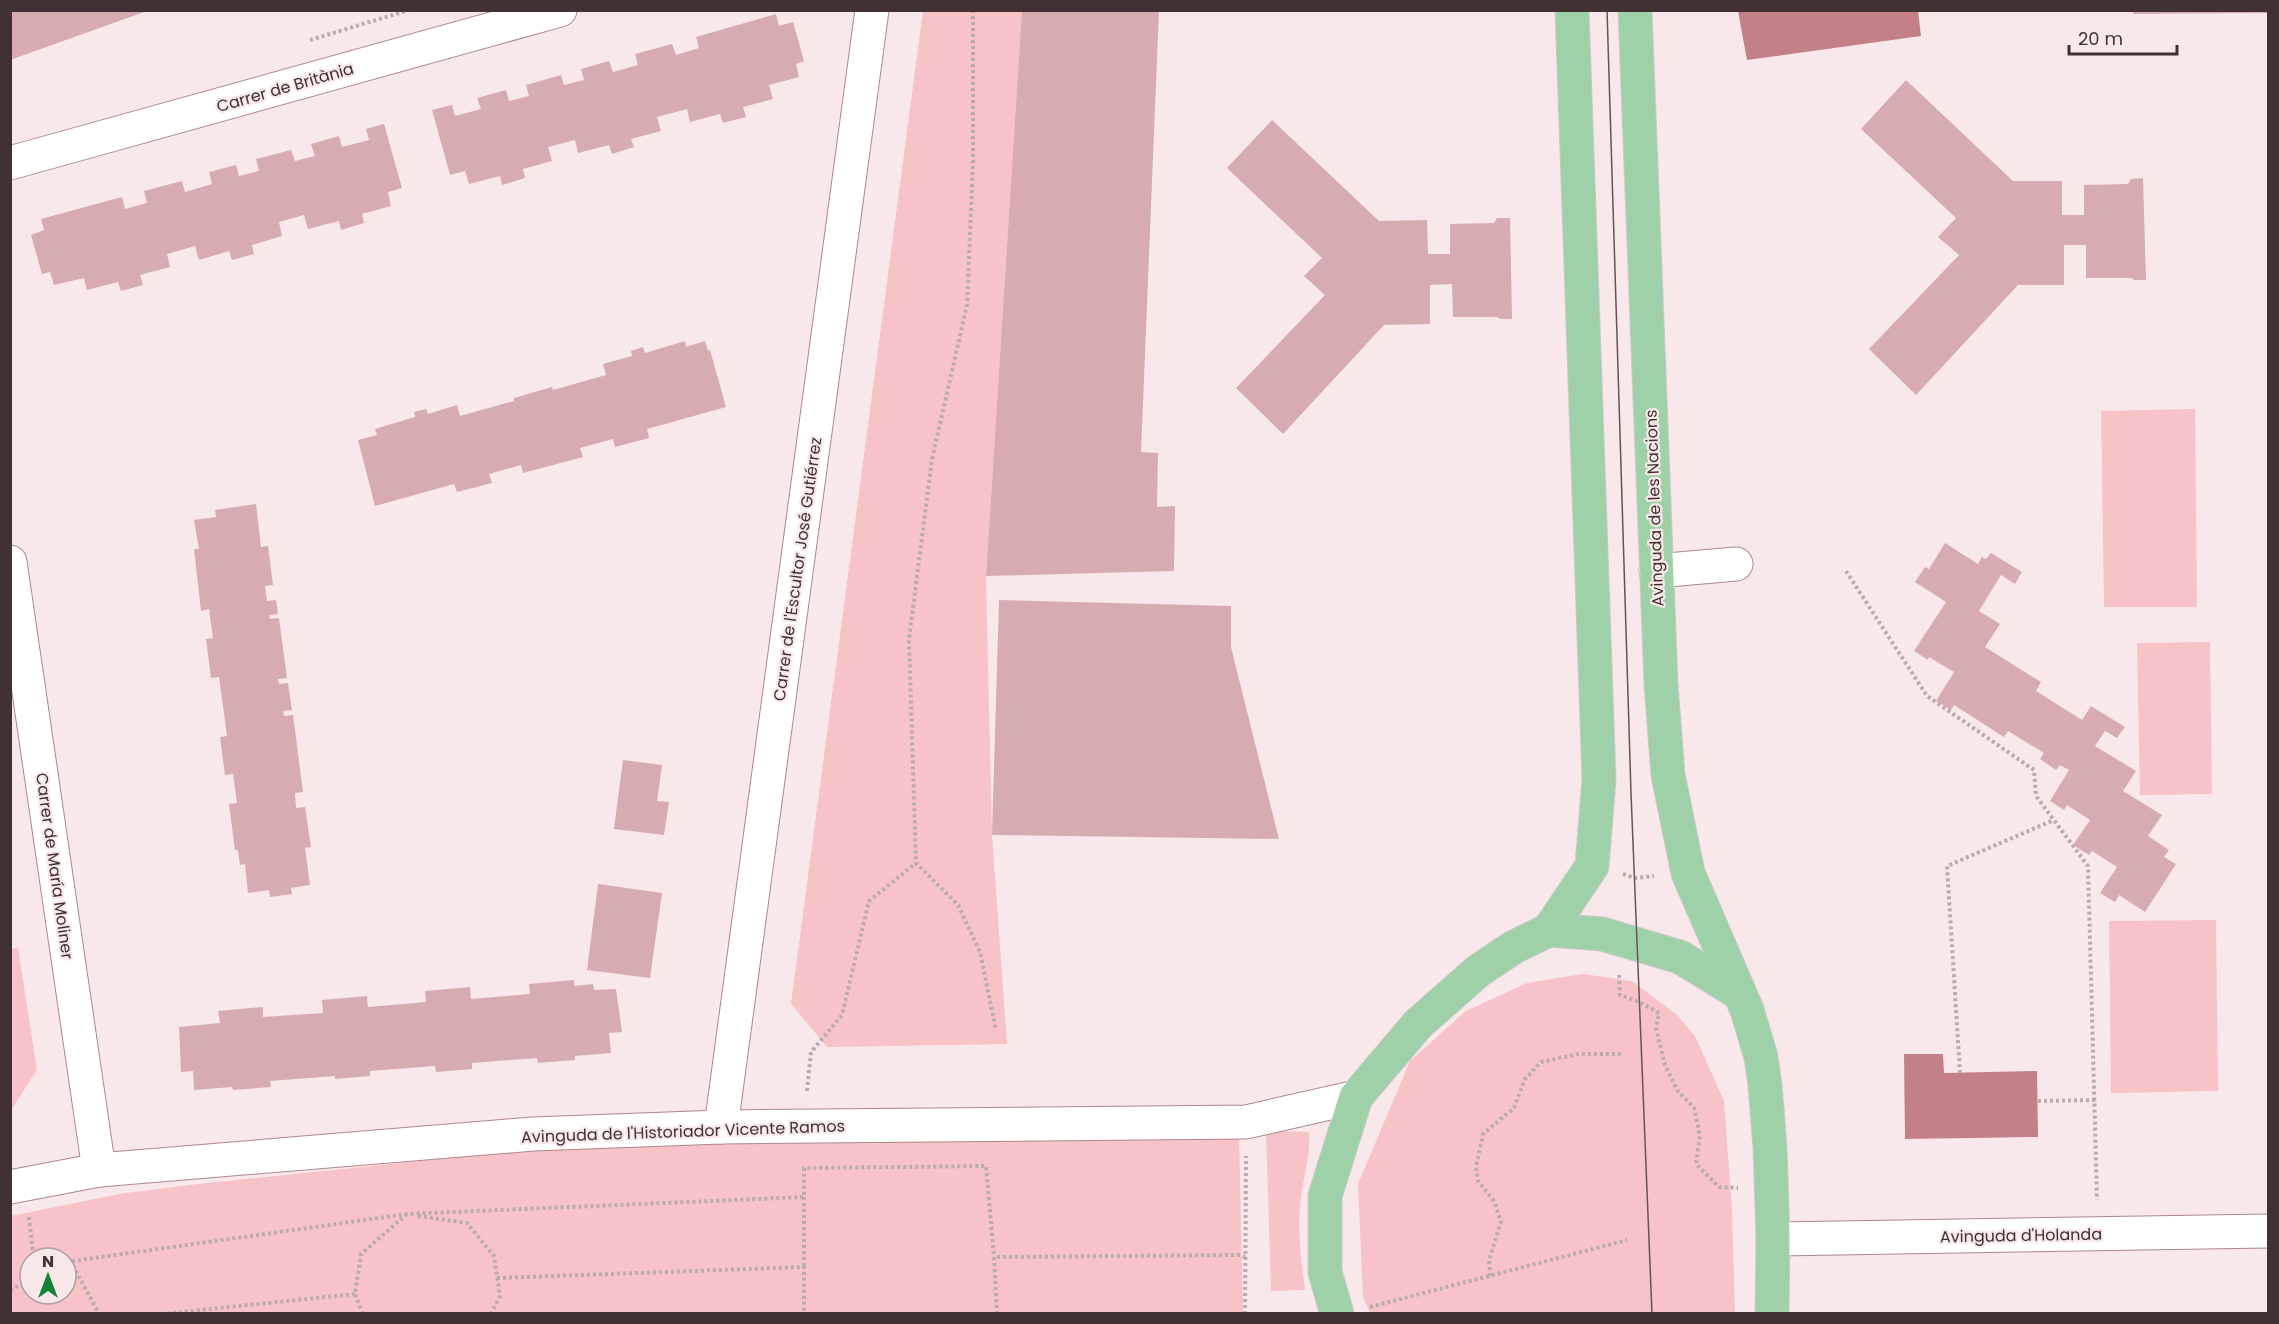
<svg xmlns="http://www.w3.org/2000/svg" width="2279" height="1324" font-family="Poppins,sans-serif">
<style>
.green{fill:#f7c3c9;fill-rule:evenodd}
.water{fill:#c38089}
.building{fill:#d6acb0}
.lines{fill:none;stroke-linecap:round;stroke-linejoin:round}
.minor-casing{stroke:#ae878b;stroke-width:35}
.major-casing{stroke:#cec9ca;stroke-width:35}
.path{stroke:#bbabac;stroke-width:4;stroke-dasharray:3 3;stroke-linecap:butt}
.minor{stroke:#fff;stroke-width:33}
.major{stroke:#9fd1a9;stroke-width:33}
.tram{stroke:#655455;stroke-width:1.5}
.labels{text-anchor:middle;stroke-width:4.5;stroke-linejoin:round;paint-order:stroke}
.street-label{font-size:16px;fill:#413132;stroke:#f9e8e9}
</style>
<rect width="100%" height="100%" fill="#f9e8e9"/>
<!-- green -->
<g class="green">
<path d="M923,11H1022L986,576L992,835L1007,1044L827,1047L791,1004Z"/>
<path d="M2195,409L2197,607H2104L2101,411Z"/>
<path d="M2210,642L2212,794L2140,795L2137,643Z"/>
<path d="M2216,920L2218,1091L2111,1093L2109,921Z"/>
<path d="M18,948L37,1070L11,1110L10,949Z"/>
<path d="M1583,974L1632,981L1676,1014L1695,1036L1724,1101L1732,1210L1735,1313H1370L1363,1297L1358,1184L1410,1061L1466,1011L1527,983Z"/>
<path d="M1266,1131L1309,1132C1311,1154 1304,1175 1301,1197C1297,1230 1301,1257 1305,1290L1271,1291Z"/>
<path d="M1239,1133L1243,1313L11,1314V1216L119,1194L207,1183L506,1152L806,1139L1009,1141ZM30,1258H66V1294H30Z"/>
</g>
<!-- water -->
<g class="water">
<path d="M1738,11H1918L1921,36L1747,60Z"/>
<path d="M1904,1054H1943L1944,1073L2037,1071L2038,1137L1905,1139Z"/>
</g>
<!-- building -->
<g class="building">
<path d="M10,10H147V11L10,60Z"/>
<path d="M1022,10H1159L1141,452L1158,453L1157,507L1175,506L1174,571L986,576Z"/>
<path d="M2133,10H2268V13L2133,14Z"/>
<path d="M776,14L779,26L793,22L804,61L796,64L799,77L769,85L773,99L743,107L746,117L723,123L720,114L690,122L687,109L657,117L661,131L631,139L634,147L612,154L609,145L578,153L575,140L548,147L552,161L523,169L525,178L502,185L500,176L469,184L465,171L450,175L432,110L452,105L455,116L481,109L477,98L506,90L509,101L529,96L526,85L561,75L564,85L584,80L581,69L609,61L613,72L638,65L635,54L672,44L676,55L699,48L696,37Z"/>
<path d="M1906,80L2013,181H2062V215H2084V185L2128,184L2131,179L2143,178L2146,280H2134L2132,278H2086V245H2064V285H2018L1916,395L1869,349L1959,255L1938,237L1956,218L1861,129Z"/>
<path d="M1272,120L1379,221L1427,220L1428,254H1450V224L1494,223L1497,218H1510L1512,319H1501L1497,317H1453L1452,284L1430,285V324L1384,325L1283,434L1236,388L1325,295L1304,276L1322,258L1227,168Z"/>
<path d="M384,124L402,188L388,192L391,206L362,214L364,223L341,230L339,221L308,229L304,215L279,222L282,236L252,245L254,254L232,260L229,251L199,260L195,246L167,254L170,267L140,275L143,285L121,291L118,282L87,290L84,278L54,285L50,272L42,274L31,235L44,230L41,219L122,197L125,209L147,203L144,191L182,181L185,192L212,184L209,172L236,165L239,176L259,171L256,159L291,150L295,161L315,156L311,144L339,136L342,147L369,140L366,129Z"/>
<path d="M685,341L686,347L705,341L708,351L710,350L726,407L647,429L649,438L615,447L613,439L580,448L583,457L523,473L521,465L489,474L492,483L457,492L454,484L375,506L358,440L377,435L375,429L415,417L414,412L426,409L428,414L457,405L460,416L514,401V398L552,387L553,390L606,375L603,364L632,356L631,351L643,347L645,353Z"/>
<path d="M256,504L261,547L268,546L273,585L265,586L267,601L276,600L278,614L269,615L270,619L279,618L287,678L278,679L279,684L288,683L292,710L283,711L284,716L293,715L303,792L295,793L296,808L305,807L311,847L305,848L310,885L291,888L292,894L270,897L269,890L248,893L245,864L240,865L238,850H235L229,804L237,803L233,774L225,775L220,737L227,736L219,677L211,678L206,639L213,638L209,609L201,611L194,549H199L194,520L216,517L215,510Z"/>
<path d="M1945,543L1978,564L1982,557L1986,559L1991,553L2022,572L2015,584L2001,575L1979,611L2000,624L1985,647L2041,682L2036,691L2082,720L2091,706L2125,727L2117,738L2105,731L2095,746L2136,771L2123,791L2162,815L2148,836L2169,850L2164,857L2176,864L2145,912L2119,895L2115,902L2100,893L2117,867L2092,851L2089,855L2073,845L2090,820L2067,805L2064,810L2050,801L2069,770L2060,765L2056,770L2040,759L2044,753L2008,731L2004,737L1954,705L1951,710L1936,701L1954,672L1929,657L1928,660L1914,651L1946,602L1915,582L1925,567L1929,569Z"/>
<path d="M999,600L1231,606V647L1279,839L992,835Z"/>
<path d="M623,760L662,765L657,801L669,802L664,835L614,829Z"/>
<path d="M598,884L662,893L650,978L587,970Z"/>
<path d="M574,980V986L593,984L594,990L616,989L622,1032L609,1033L611,1053L575,1056V1060L538,1063L537,1058L472,1063V1069L436,1072L435,1066L370,1071V1076L335,1079V1076L270,1081L271,1087L233,1090L232,1087L194,1090L193,1071L181,1072L179,1027L220,1023L218,1011L263,1007V1017L323,1013L322,1000L367,996L368,1007L426,1002L425,991L470,987L471,999L530,994L529,984Z"/>
</g>
<g class="lines">
<!-- minor casing -->
<g class="minor-casing">
<g id="minor">
<path d="M10,163L560,10"/>
<path d="M10,562L99,1170"/>
<path d="M1656,571L1736,564"/>
<path d="M721,1127L872,10"/>
<path d="M10,1187L99,1170L533,1134L721,1127L1246,1122L1356,1097"/>
<path d="M1773,1239L2268,1231"/>
</g>
</g>
<!-- major casing -->
<g class="major-casing">
<g id="major">
<path d="M1635,10L1661,684L1668,775L1688,873L1747,1010L1761,1057L1765,1085L1770,1147L1773,1239L1772,1314"/>
<path d="M1549,930L1592,866L1599,779L1572,10"/>
<path d="M1337,1314L1325,1272V1196L1356,1097L1418,1024L1478,971L1514,947L1549,930L1602,934L1680,957L1739,993"/>
</g>
</g>
<!-- path -->
<g class="path">
<path d="M973,10V162L967,305L932,459L909,639L916,863L958,905L980,952L996,1030"/>
<path d="M310,40L409,10"/>
<path d="M1846,571L1927,696L2034,770L2036,796L2088,866L2097,1200"/>
<path d="M1623,874L1635,878L1654,876"/>
<path d="M1619,975L1620,995L1639,1002L1659,1013L1656,1028L1665,1065L1677,1090L1694,1108L1700,1136L1696,1164L1719,1187L1738,1188"/>
<path d="M1960,1073L1947,866L2054,820"/>
<path d="M807,1091L811,1052L842,1015L869,901L916,863"/>
<path d="M2038,1101L2095,1100"/>
<path d="M804,1197V1267"/>
<path d="M418,1216L467,1223L494,1256L500,1296L491,1314"/>
<path d="M29,1217L33,1253L58,1258"/>
<path d="M70,1260L99,1314"/>
<path d="M66,1262L407,1214L804,1197V1168L986,1166L994,1257"/>
<path d="M1490,1276L1489,1260L1501,1222L1494,1201L1478,1181L1476,1167L1483,1134L1514,1108L1525,1079L1541,1062L1579,1054H1622"/>
<path d="M497,1278L804,1267V1314"/>
<path d="M10,1290L30,1280"/>
<path d="M1370,1307L1627,1240"/>
<path d="M161,1314L355,1294"/>
<path d="M363,1314L355,1294L361,1254L407,1214"/>
<path d="M997,1314L994,1257L1240,1255L1245,1257"/>
<path d="M1245,1314L1246,1156"/>
</g>
<!-- minor -->
<use href="#minor" class="minor"/>
<!-- major -->
<use href="#major" class="major"/>
<!-- tram -->
<path class="tram" d="M1607,10L1631,793L1652,1314"/>
</g>
<g class="labels">
<!-- street labels -->
<g class="street-label">
<text transform="translate(285 87) rotate(-16)" y="6">Carrer de Britània</text>
<text transform="translate(1654 508) rotate(-92)" y="6">Avinguda de les Nacions</text>
<text transform="translate(797 569) rotate(-82)" y="6">Carrer de l'Escultor José Gutiérrez</text>
<text transform="translate(55 866) rotate(82)" y="6">Carrer de María Moliner</text>
<text transform="translate(683 1131) rotate(-2)" y="6">Avinguda de l'Historiador Vicente Ramos</text>
<text transform="translate(2021 1235) rotate(-1)" y="6">Avinguda d'Holanda</text>
</g>
</g>
<!-- border -->
<rect width="2279" height="1324" fill="none" stroke="#413132" stroke-width="24"/>
<!-- north arrow -->
<g transform="translate(48 1276)"><circle r="28" fill="#f9e8e9" stroke="#af9fa0" stroke-width="1.5"/>
<path d="M0-4.5L10 22L0 15L-10 22Z" fill="#178339"/>
<text y="-9" font-size="16" font-weight="bold" text-anchor="middle" fill="#413132">N</text>
</g>
<!-- scale -->
<path d="M2069 45v9h108v-9" fill="none" stroke="#413132" stroke-width="3"/>
<text x="2078" y="45" font-size="18" fill="#413132" stroke="#f9e8e9" stroke-width="4.5" paint-order="stroke">20 m</text>
</svg>
